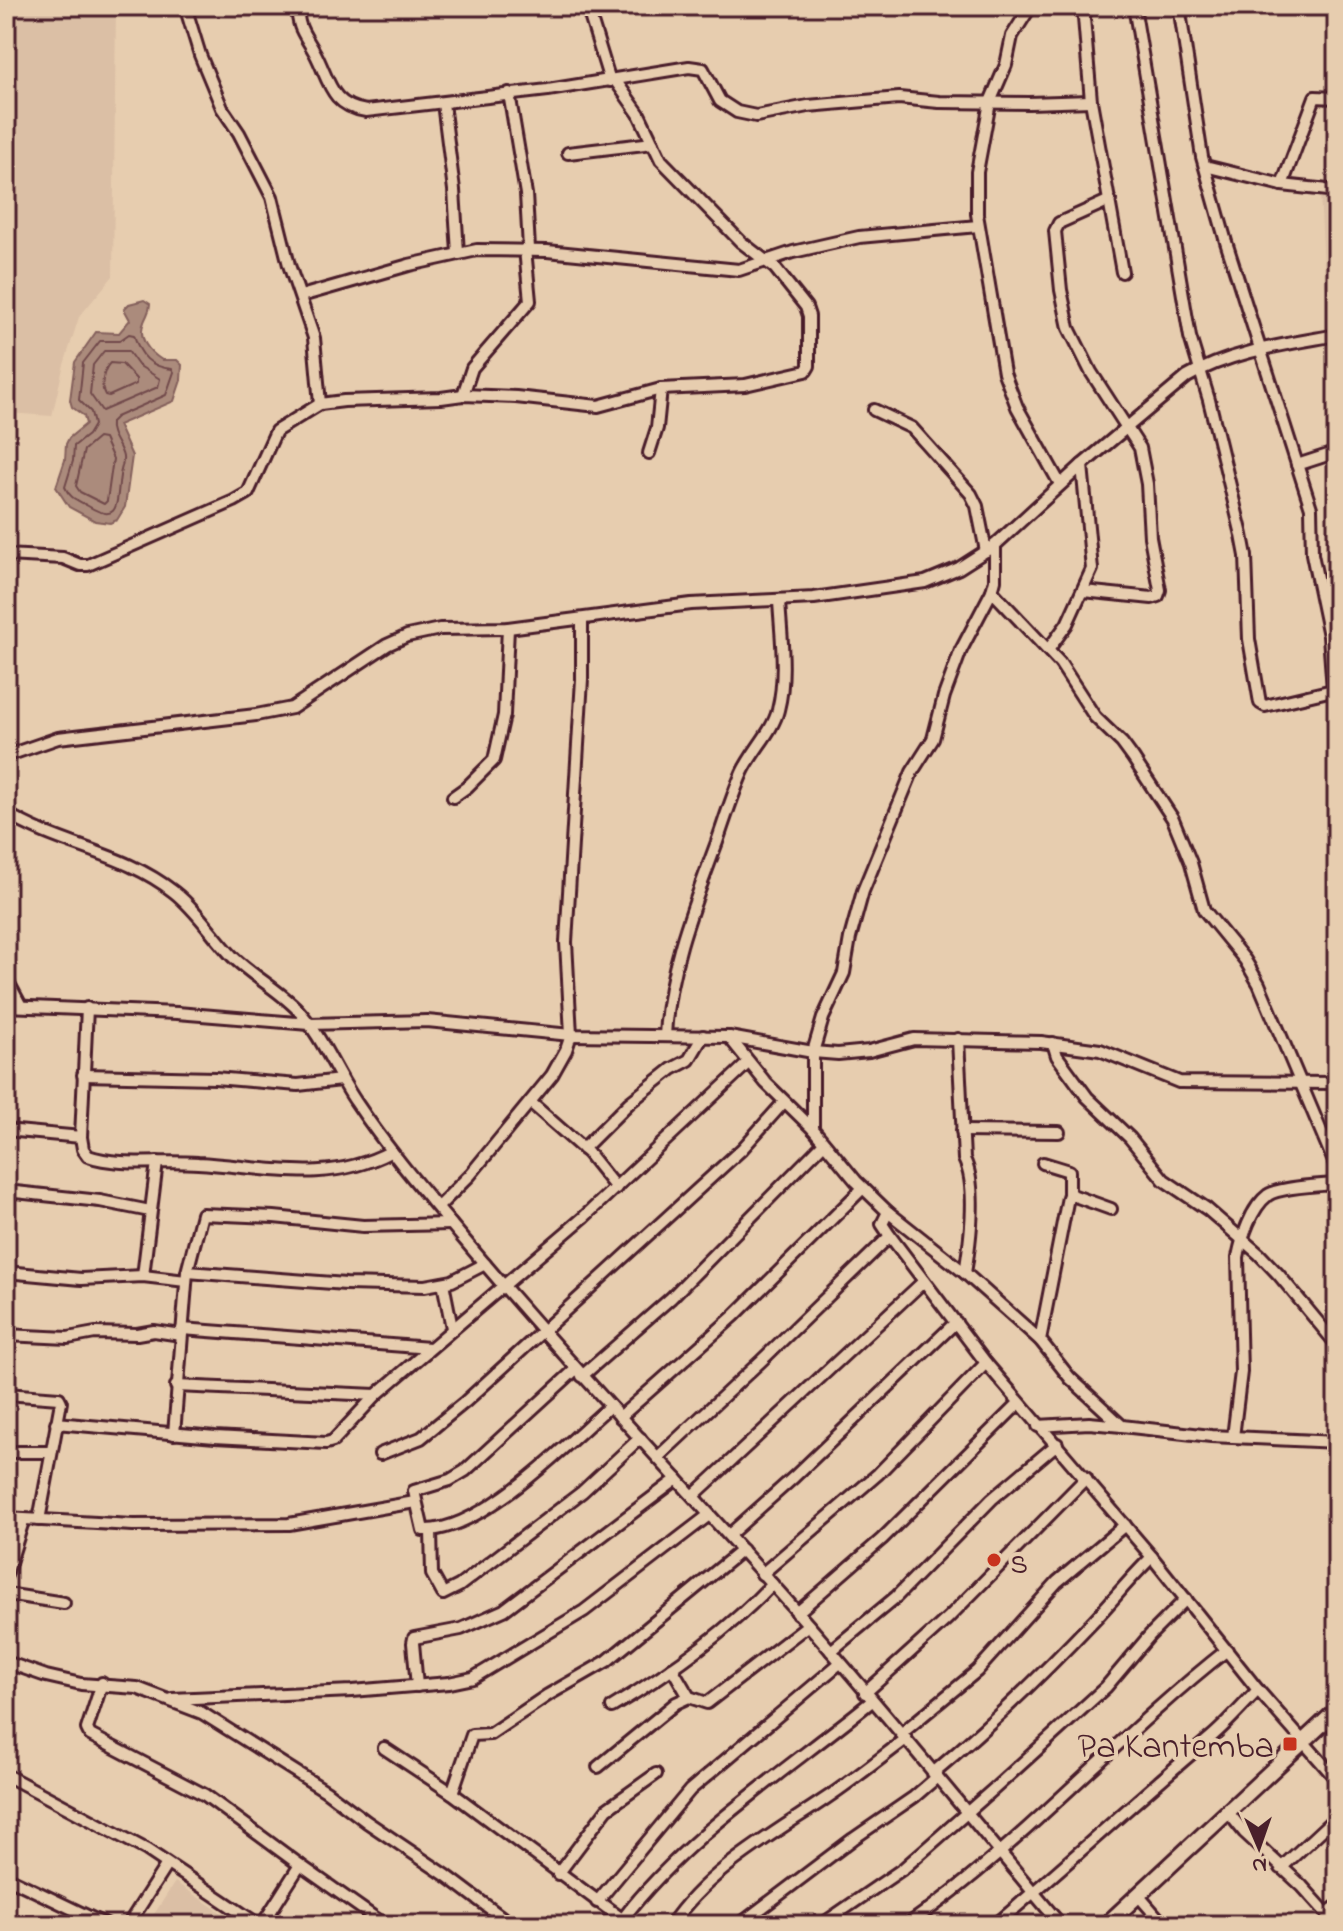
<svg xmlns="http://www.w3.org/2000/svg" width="1343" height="1931" font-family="'Indie Flower',sans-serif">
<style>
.built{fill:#dbbfa5}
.water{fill:#ab8b7c;stroke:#84605c;stroke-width:2}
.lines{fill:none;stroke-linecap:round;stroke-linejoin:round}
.shore{stroke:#714a4b;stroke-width:2}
.minor-casing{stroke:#4a1f2b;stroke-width:16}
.major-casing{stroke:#4a1f2b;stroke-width:20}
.minor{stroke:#e7cdaf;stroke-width:10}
.major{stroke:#e7cdaf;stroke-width:14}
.poi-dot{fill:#c8321e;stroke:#e7cdaf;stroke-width:3}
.labels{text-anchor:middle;stroke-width:8;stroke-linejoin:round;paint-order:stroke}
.poi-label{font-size:36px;fill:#4a1f2b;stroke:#e7cdaf;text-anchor:start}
</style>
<rect width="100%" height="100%" fill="#e7cdaf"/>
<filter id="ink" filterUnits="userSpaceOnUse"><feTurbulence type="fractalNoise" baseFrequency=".0125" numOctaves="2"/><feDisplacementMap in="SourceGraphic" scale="16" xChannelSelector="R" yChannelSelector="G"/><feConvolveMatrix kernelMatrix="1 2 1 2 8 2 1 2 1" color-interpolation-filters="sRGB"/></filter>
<g filter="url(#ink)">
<!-- built -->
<g class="built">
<path d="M6,6H116L113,276L79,317L63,368L52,416L6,413Z"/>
<path d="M1320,193L1337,194L1336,331L1325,285Z"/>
<path d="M175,1882L240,1925H147Z"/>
</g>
<!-- water -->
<path class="water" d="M144,300L150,304C150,312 147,314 144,322C137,338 149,352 162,360H177L182,365L181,380L174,401L118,425L132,456L125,507L117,520L110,523L95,521L69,507L56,487L65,460L66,444L69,438L86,424L84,416L72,407L70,400L75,362L96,332L119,333L130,320L124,309L129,304Z"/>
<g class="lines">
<!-- shore -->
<g class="shore">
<path d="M129,334L134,335C140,356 150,367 172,369L174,372L166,395L116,417L111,422C109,436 121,445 123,457C124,463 120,471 120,476C116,501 121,526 88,506C78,500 70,499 65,487L73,461L74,446L88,435L94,425L91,412L79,400L83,363L100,341H119Z"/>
<path d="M104,351H128L138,365L160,379L158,387L102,411L90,394L93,365Z"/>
<path d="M110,363L122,364L136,379V384L109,396L105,395C100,387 103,370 110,363Z"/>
<path d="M98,438L104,439L113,459L107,501L104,504L80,492L76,486L84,450Z"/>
</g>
<!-- minor casing -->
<g class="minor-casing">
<g id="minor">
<path d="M185,6L200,55L222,108L239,133L272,197L289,265L314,338L320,404"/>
<path d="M297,6C298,30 304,33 315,53C329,79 330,106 366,111L548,90L689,67L703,69L720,101L737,112L756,116L808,106L899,98L939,102L1029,103L1091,101"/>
<path d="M587,6L610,81"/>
<path d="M1031,6L1012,36L1006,65L990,102L977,172V214L1004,373L1017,407L1060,484"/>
<path d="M1083,6L1091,101L1122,272"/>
<path d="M1134,6L1190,337L1209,400L1242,535L1246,556L1249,639L1260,703L1265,706L1337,689"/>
<path d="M1179,6L1202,157L1226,242L1311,508L1312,554L1329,636L1333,690"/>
<path d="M509,93L526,194L529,249"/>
<path d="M443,103L454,190L458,253"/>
<path d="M568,153L653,143"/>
<path d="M1205,166L1282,185L1337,191"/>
<path d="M1282,185L1315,97L1337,98"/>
<path d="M301,296L409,265L477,250L547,251L739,270L793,252L859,237L978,226"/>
<path d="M463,395L472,368L530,301L525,249"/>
<path d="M874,410L912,428L971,494L977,506L986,551"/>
<path d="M649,453L657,428L661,389"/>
<path d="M1297,465L1337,452"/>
<path d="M995,545V580L992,591L961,650L944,696L933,739L912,772L863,891L850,938L844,973L823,1018L813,1052V1129L856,1181L888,1212L965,1273L1040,1340L1070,1378L1122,1426L1211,1436L1337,1442"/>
<path d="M6,555L63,558L80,565H88L234,501L248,493L276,431L320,404L344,401L441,398L463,395L516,397L598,406L661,389L745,385L806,371L809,366V316L806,307L775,268L741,242L661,160L639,114L615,80"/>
<path d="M992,591L1060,663L1095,717L1122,743L1133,758L1173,819L1191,863L1204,910L1245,960L1259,984L1337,1169"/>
<path d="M1083,591L1152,598L1158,596L1160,590L1150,537L1147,484L1140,448L1091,372L1069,328L1061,290L1055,231L1059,223L1110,200"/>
<path d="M1048,650L1067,624L1092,569L1082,465"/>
<path d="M6,756L58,738L256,715L292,708L387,645L407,636L440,629L508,628L691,604L814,598L925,582L959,568L995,545L1082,465L1187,377C1231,351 1288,344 1337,335"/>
<path d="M453,797L467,787L494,760L504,715L508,628"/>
<path d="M6,813C61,847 124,852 174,892C197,910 212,935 232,956C252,976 278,989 298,1010C322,1036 336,1073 356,1102C388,1150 425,1193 462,1237C562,1356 670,1470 774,1586C873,1696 965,1812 1061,1925"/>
<path d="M6,978L21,1006"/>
<path d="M6,1006L177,1013L309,1024L427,1021L571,1035L729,1037L813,1052L838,1054L869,1051L914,1039L1041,1042L1100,1050L1179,1082L1337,1083"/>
<path d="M87,1008L81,1137L83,1149L88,1156C119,1167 164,1160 198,1163C265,1167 327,1185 390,1152"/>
<path d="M665,1036C668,969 694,904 717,842C725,819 732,796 742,773C752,751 773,731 778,710C787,675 781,636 779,601"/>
<path d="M729,1037L766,1083L813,1129"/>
<path d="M958,1039L964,1159C978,1186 970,1243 965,1273"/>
<path d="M1053,1043L1057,1056L1087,1097L1130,1138L1164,1180L1207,1209L1259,1254L1279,1275L1337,1345"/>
<path d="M83,1075L215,1078L298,1085L341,1080"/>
<path d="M530,1102L588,1153L616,1188"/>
<path d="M6,1130L81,1137"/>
<path d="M962,1131L1059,1132"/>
<path d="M583,1149L629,1103L672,1069L689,1060L703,1036"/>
<path d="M1043,1163L1069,1171V1195"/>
<path d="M6,1191L100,1201L150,1211"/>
<path d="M438,1207L470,1175L552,1075L566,1050L571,1035L566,942L582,679V620"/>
<path d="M888,1212L882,1224L890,1236L986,1363L1152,1557L1258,1690L1337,1780"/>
<path d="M6,1272L81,1279L143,1276L186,1281"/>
<path d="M187,1272L346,1284L425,1286L452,1281L485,1264"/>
<path d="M143,1276L157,1162"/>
<path d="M443,1283L452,1328"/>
<path d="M182,1329L430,1348"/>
<path d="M6,1335L68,1338L95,1333L137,1334L154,1331L181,1335"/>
<path d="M1040,1340L1068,1197L1072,1195L1111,1209"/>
<path d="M576,1369L465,1471L450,1480L414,1491L423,1530C481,1533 567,1443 610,1406"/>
<path d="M582,1376L671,1298L824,1143"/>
<path d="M176,1386L376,1395"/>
<path d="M6,1394L59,1398L61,1402L39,1520"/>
<path d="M620,1417L734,1316L863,1188"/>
<path d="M56,1423L215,1437L326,1443L333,1441L376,1395L584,1217L748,1063"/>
<path d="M1038,1426L1089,1423L1122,1426"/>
<path d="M174,1434L187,1272L202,1214L274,1217L363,1226L451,1224"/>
<path d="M1233,1437L1241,1372L1238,1257C1242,1237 1251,1208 1268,1195C1279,1187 1323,1185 1337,1184"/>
<path d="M6,1452H50"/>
<path d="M380,1454L421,1438L465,1402L742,1149L784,1102"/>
<path d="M658,1457L761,1361L890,1236"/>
<path d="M693,1496L923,1282"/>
<path d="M6,1518L133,1525L289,1524L415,1502"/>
<path d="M431,1530L432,1574L443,1594L459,1586L582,1492L640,1438"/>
<path d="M729,1535L794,1477L956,1322"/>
<path d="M762,1574L878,1474L986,1363"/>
<path d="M6,1575L23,1521"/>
<path d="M6,1594L64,1603"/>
<path d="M797,1613L882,1539L1019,1403"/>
<path d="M831,1651L896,1597L992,1499L1057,1444"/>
<path d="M6,1662L46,1676L81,1684L137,1688L202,1713L326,1791L367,1822L447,1876L512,1925"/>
<path d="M672,1668L689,1697L707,1703L808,1625"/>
<path d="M102,1683L87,1729L90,1735L205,1795L300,1865"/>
<path d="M417,1686L413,1643L414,1638L461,1629L504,1610L677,1479"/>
<path d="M865,1693L948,1618L1086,1478"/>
<path d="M172,1699L352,1691L449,1683L473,1678L584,1611L709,1515"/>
<path d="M612,1707C669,1673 726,1633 772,1584"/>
<path d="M902,1733L977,1671L1057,1582L1125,1525"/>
<path d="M384,1748L452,1793L630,1925"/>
<path d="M598,1767L676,1703L689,1697"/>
<path d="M933,1773C988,1727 1044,1673 1094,1620C1114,1599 1131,1577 1152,1557"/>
<path d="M6,1775L147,1850L259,1925"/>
<path d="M452,1793L472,1735L490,1734L548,1695L607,1661L742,1550"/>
<path d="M1228,1812L1244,1832L1302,1886L1337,1925"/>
<path d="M1281,1868L1337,1816"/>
<path d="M558,1874L607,1809L656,1774"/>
<path d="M6,1877L106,1925"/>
<path d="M1138,1895L1164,1925"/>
<path d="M597,1902L690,1790L840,1663"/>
<path d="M1327,1913L1337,1906"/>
<path d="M622,1920C686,1835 790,1768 872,1701"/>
<path d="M128,1925L167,1864"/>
<path d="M262,1925L300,1865L385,1925"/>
<path d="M671,1925C706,1872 770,1836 822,1801C851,1782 878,1760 906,1739"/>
<path d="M739,1925L853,1839L914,1797L936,1778"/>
<path d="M821,1925L904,1868L995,1788L1106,1687L1150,1635L1186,1599"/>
<path d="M907,1925C1023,1845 1116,1737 1227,1650"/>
<path d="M995,1925C1068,1864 1137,1799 1210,1738C1227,1724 1242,1706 1258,1690"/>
</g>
</g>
<!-- major casing -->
<g class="major-casing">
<path id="major" d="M1106,1925L1337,1710"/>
</g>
<!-- minor -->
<use href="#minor" class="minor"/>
<!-- major -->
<use href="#major" class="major"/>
</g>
</g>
<!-- markers -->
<g class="poi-dot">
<circle cx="994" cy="1560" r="8"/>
<rect x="1282" y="1736" width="16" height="16" rx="4"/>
</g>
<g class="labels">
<!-- poi labels -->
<g class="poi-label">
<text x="1010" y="1573">s</text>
<text x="1274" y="1757" text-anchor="end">Pa Kantemba</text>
</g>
</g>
<!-- margin -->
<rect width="1343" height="1931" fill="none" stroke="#e7cdaf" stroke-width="32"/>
<rect x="16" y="16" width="1311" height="1899" fill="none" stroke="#4a1f2b" stroke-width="3" filter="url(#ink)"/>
<!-- north arrow -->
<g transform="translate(1259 1847) rotate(178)" stroke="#e7cdaf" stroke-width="6" paint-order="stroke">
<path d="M0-6L14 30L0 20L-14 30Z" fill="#4a1f2b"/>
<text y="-12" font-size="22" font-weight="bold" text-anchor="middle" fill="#4a1f2b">N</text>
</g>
</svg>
